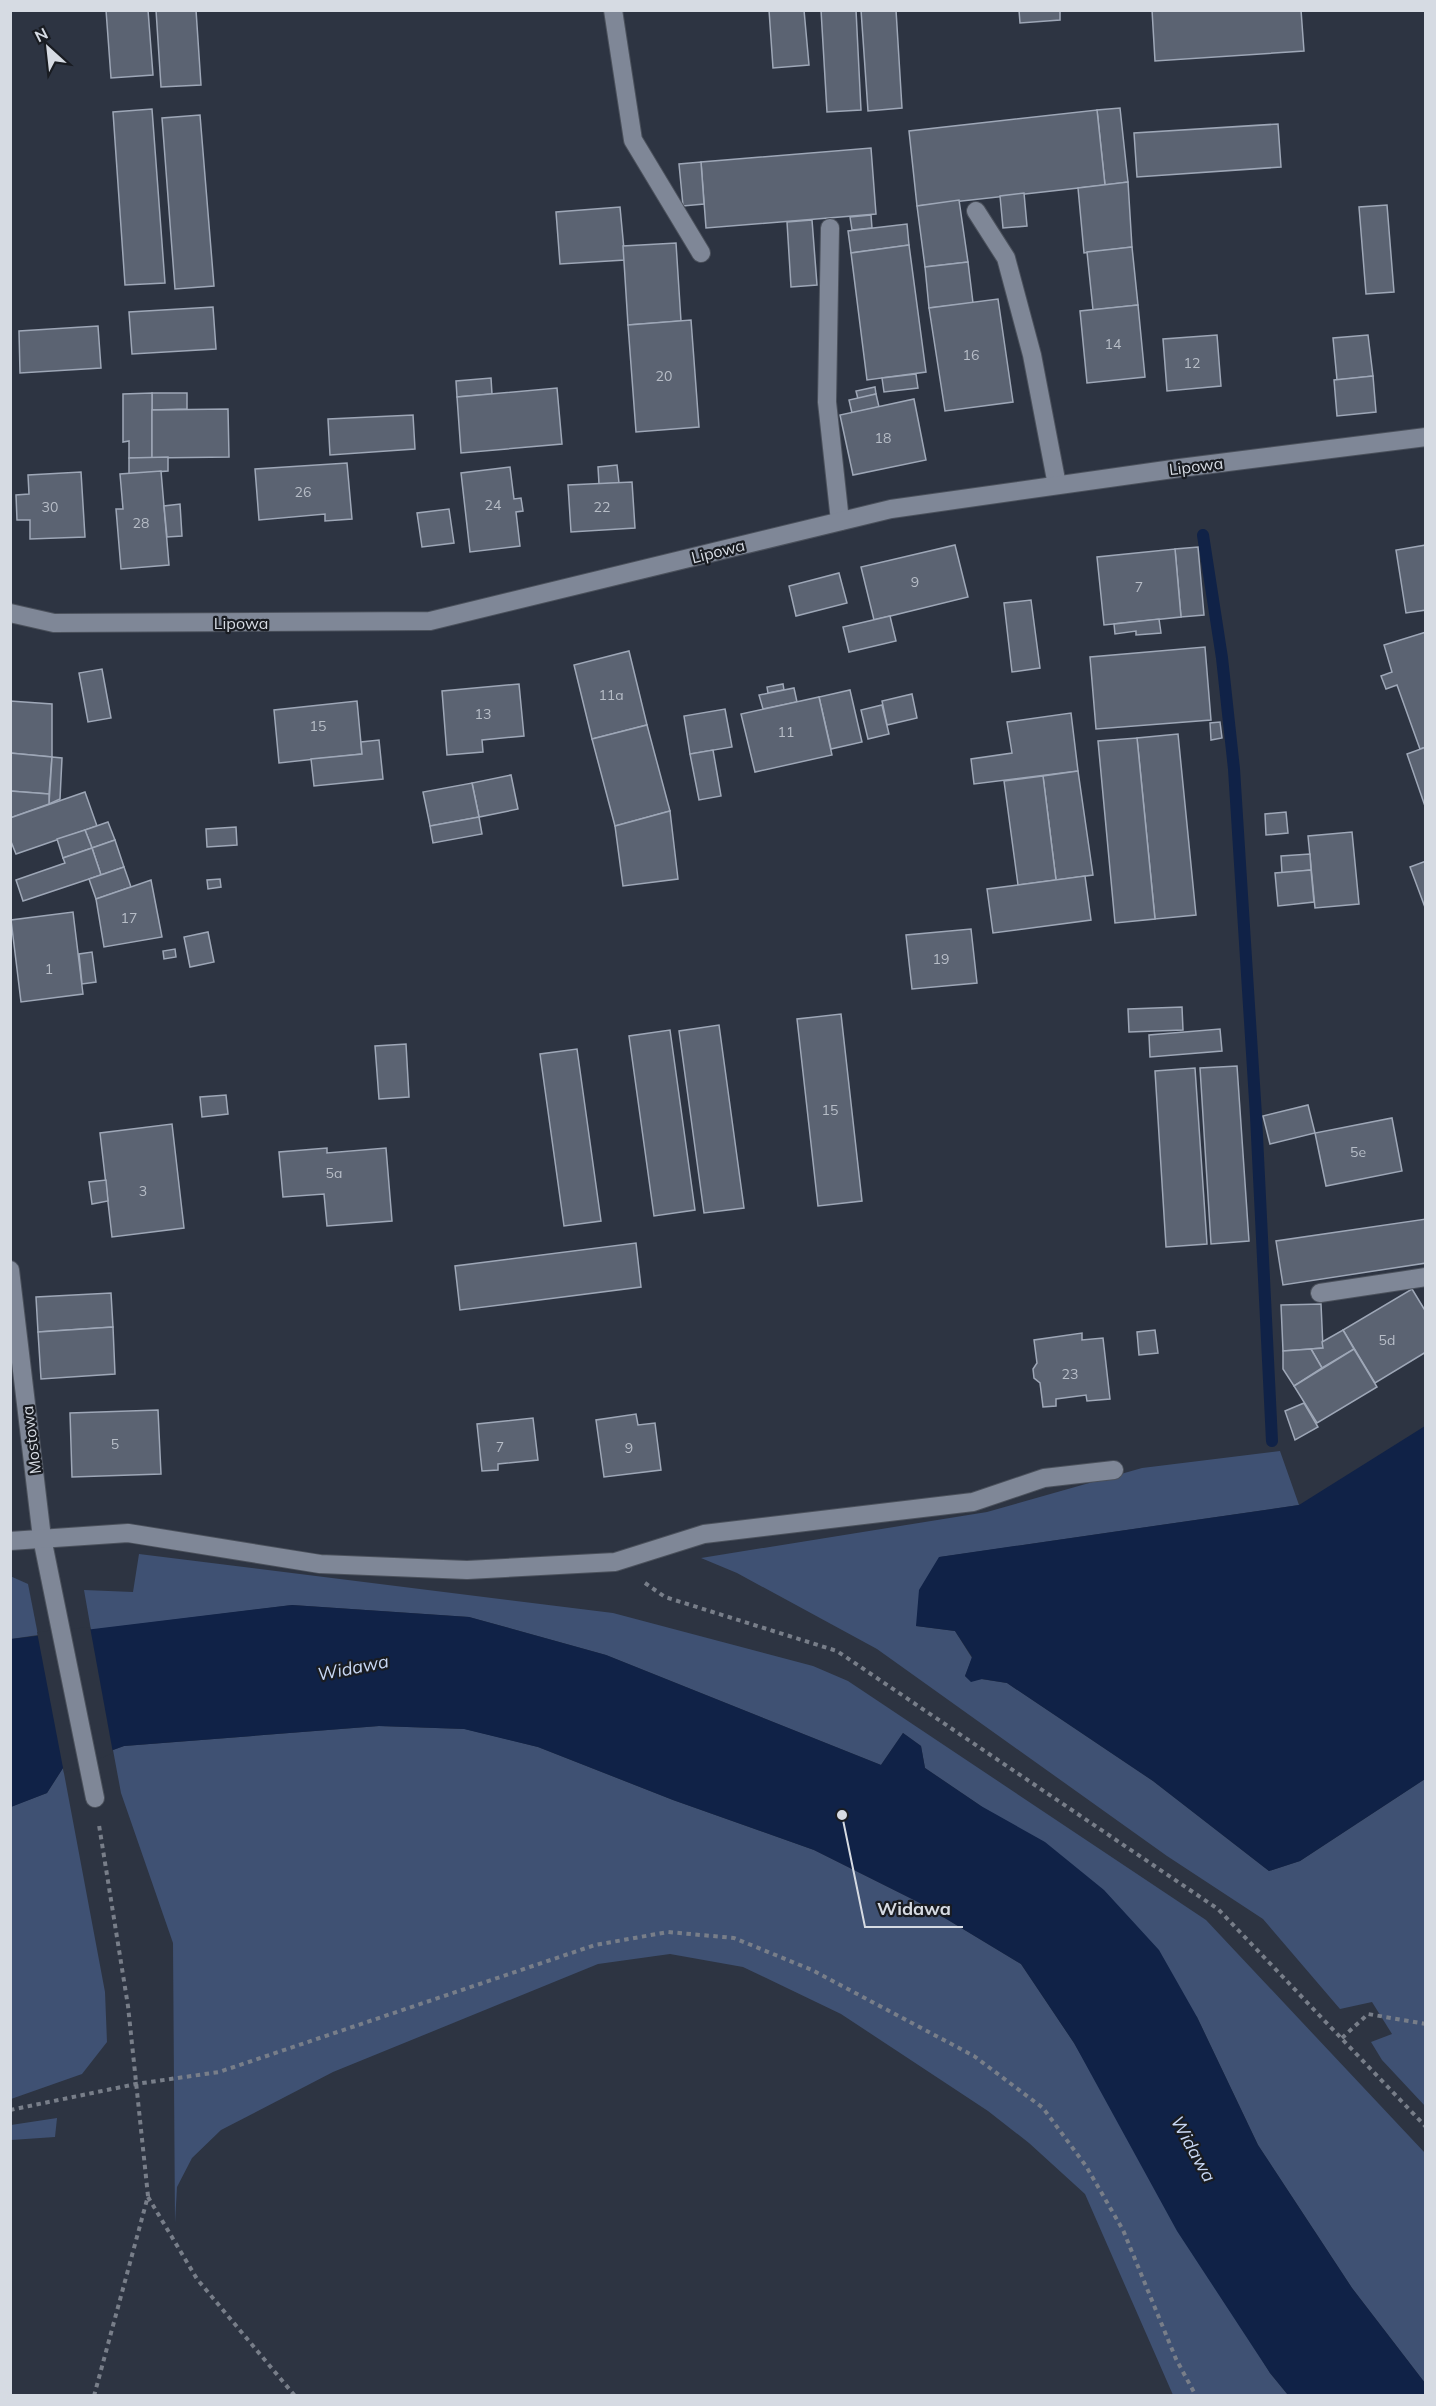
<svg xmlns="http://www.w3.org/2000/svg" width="1436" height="2406" font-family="Mulish,sans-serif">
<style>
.green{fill:#3f5173}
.water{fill:#102247}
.pier{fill:#2d3442}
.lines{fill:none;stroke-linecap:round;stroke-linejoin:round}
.stream{stroke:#102247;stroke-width:12}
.building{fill:#5b6372;stroke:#9ea7b7;stroke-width:1.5}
.minor-casing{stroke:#4b515c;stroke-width:20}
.path{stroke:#787e89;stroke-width:4;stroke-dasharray:4.5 4.5;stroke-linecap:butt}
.minor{stroke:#7f8797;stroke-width:18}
.labels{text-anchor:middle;stroke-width:4.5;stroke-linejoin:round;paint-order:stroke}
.number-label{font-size:14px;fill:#b7bdc7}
.street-label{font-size:16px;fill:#d6dbe3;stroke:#191c22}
.water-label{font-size:18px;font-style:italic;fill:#c8d7f3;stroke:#191c22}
.leader{fill:none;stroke:#d6dbe3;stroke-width:2}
.callout-dot{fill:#d6dbe3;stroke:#191c22;stroke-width:2}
.callout-label{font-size:18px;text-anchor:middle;font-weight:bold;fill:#d6dbe3;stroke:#191c22;stroke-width:4.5;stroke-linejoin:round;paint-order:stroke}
</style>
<rect width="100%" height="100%" fill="#2d3442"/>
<!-- green -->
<g class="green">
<path d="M1280,1451L1299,1505L940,1557L916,1626L955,1631L972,1658L965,1676L971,1681L981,1679L1007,1683L1153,1781L1269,1871L1300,1861L1425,1779V2106L1382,2060L1371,2042L1392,2034L1372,2002L1340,2009L1263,1919L1167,1856L877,1649L737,1573L701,1558L987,1512L1142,1468Z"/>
<path d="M139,1554L613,1613L813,1666L848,1681L1206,1920L1425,2153V2383L1352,2288L1258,2145L1197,2017L981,1806L925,1768L921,1746L903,1733L881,1765L606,1655L469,1617L292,1605L91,1630L84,1590L133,1592Z"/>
<path d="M10,1576L28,1584L38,1635L11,1639Z"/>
<path d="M379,1726L465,1729L538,1747L673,1800L814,1850L920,1903L1021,1964L1074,2043L1270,2373L1288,2395H1173L1085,2194L1029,2143L988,2111L841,2014L743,1967L670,1954L598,1964L333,2072L221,2130L192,2158L177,2187L175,2223L173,1943L121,1793L113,1750L124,1746Z"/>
<path d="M63,1768L105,1992L107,2042L82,2074L11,2099L10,1807L47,1793Z"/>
<path d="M57,2118L55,2137L11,2140V2125Z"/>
</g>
<!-- water -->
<g class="water">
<path d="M1425,1426V1779L1300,1861L1269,1871L1153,1781L1007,1683L982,1679L971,1682L965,1676L972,1657L955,1631L916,1626L919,1590L939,1557L1299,1505Z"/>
<path d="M292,1605L469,1617L606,1655L881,1765L903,1733L921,1746L925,1768L981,1806L1045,1842L1104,1890L1159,1950L1197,2017L1258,2145L1352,2288L1425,2383V2395H1288L1270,2373L1177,2231L1074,2043L1021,1964L920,1903L814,1850L673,1800L538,1747L464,1729L379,1726L124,1746L63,1768L47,1793L11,1807V1639Z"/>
</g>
<!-- pier -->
<path class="pier" d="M90,1627L113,1753L64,1773L37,1632Z"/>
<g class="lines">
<!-- stream -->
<path class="stream" d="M1203,535L1222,658L1234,769L1256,1116L1272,1441"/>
</g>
<!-- building -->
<g class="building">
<path d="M106,10H148L153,75L111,78Z"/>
<path d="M156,10H196L201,85L161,87Z"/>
<path d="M769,10H804L809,65L773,68Z"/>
<path d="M821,10H856L861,110L827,112Z"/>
<path d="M861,10H896L902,108L868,111Z"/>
<path d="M1019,10H1060V20L1020,23Z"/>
<path d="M1152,10H1301L1304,51L1155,61Z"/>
<path d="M1120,108L1128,182L1105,185L1097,110Z"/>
<path d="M152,109L165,283L125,285L113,112Z"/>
<path d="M1097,110L1105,185L917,206L909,131Z"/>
<path d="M200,115L214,286L175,289L162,118Z"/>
<path d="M1278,124L1281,167L1137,177L1134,133Z"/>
<path d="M871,148L876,214L706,228L701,162Z"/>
<path d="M701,162L704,204L683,206L679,164Z"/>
<path d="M1128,182L1132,247L1084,253L1078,188Z"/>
<path d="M1024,193L1027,226L1003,228L1000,196Z"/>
<path d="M959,200L968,262L925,267L917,206Z"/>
<path d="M1387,205L1394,292L1366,294L1359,207Z"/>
<path d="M620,207L625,260L560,264L556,212Z"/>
<path d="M871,215L872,228L852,230L850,217Z"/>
<path d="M812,220L817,285L791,287L787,222Z"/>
<path d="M907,224L909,245L851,253L848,231Z"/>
<path d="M676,243L681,321L628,325L623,246Z"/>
<path d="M909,245L926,372L867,380L851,253Z"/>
<path d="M1132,247L1138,305L1093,310L1087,252Z"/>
<path d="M968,262L973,303L929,308L925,267Z"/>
<path d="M998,299L1013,402L945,411L929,308Z"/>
<path d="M1138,305L1145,377L1087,383L1080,311Z"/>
<path d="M213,307L216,349L132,354L129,312Z"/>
<path d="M691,320L699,427L636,432L628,325Z"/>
<path d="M98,326L101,368L20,373L19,331Z"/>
<path d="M1217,335L1221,386L1167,391L1163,339Z"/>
<path d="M1368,335L1373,376L1337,380L1333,338Z"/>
<path d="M916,374L918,388L884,392L882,378Z"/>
<path d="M1373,376L1376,412L1337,416L1334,380Z"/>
<path d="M491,378L492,394L457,397L456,381Z"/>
<path d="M875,387L876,394L858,399L856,391Z"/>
<path d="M557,388L562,444L461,453L457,397Z"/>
<path d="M152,393H187V409L152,410Z"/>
<path d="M152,393V458H129V441L123,442V394Z"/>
<path d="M876,394L879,407L852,413L849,400Z"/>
<path d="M914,399L926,460L853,475L840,415Z"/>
<path d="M228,409L229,457L152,458V410Z"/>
<path d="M413,415L415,449L330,455L328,419Z"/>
<path d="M168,457V471L129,474V458Z"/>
<path d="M347,463L352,519L325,521V514L259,520L255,469Z"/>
<path d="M617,465L619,483L599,484L598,467Z"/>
<path d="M510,467L514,499L521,498L523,511L516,512L520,546L470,552L461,473Z"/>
<path d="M161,471L169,565L121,569L116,509H123L120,474Z"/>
<path d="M81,472L85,537L30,539V520H17L16,495L29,494L28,475Z"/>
<path d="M632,482L635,528L571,532L568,485Z"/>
<path d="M180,504L182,536L167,537L164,506Z"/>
<path d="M449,509L454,543L422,547L417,513Z"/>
<path d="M955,545L968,597L874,620L861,567Z"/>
<path d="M1426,545V610L1406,613L1396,550Z"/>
<path d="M1198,547L1204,615L1181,617L1175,549Z"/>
<path d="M1175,549L1181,617L1104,625L1097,557Z"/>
<path d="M839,573L847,603L796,616L789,586Z"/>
<path d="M1031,600L1040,668L1012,672L1004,603Z"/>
<path d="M890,616L896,641L849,652L843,627Z"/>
<path d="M1159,619L1161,633L1136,635V631L1115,634L1114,624Z"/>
<path d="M1426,632V747L1420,749L1397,685L1386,689L1381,676L1392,672L1384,645Z"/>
<path d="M1205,647L1211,720L1096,729L1090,657Z"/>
<path d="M629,651L647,725L592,739L574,665Z"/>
<path d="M102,669L111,718L88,722L79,673Z"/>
<path d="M519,684L524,736L482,740L483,752L447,755L442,691Z"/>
<path d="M783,684L784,690L768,693L767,687Z"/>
<path d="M794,688L797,702L763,709L759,695Z"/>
<path d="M850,690L862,742L831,749L819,697Z"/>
<path d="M912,694L917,718L887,725L882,701Z"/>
<path d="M819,697L832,755L755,772L741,714Z"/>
<path d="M10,701L52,704V757L10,753Z"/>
<path d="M357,701L362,754L279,763L274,710Z"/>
<path d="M882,705L889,734L868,739L861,710Z"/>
<path d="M725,709L732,747L690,754L684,716Z"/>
<path d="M1071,713L1078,771L974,784L971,759L1012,753L1007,722Z"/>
<path d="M1220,722L1222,738L1211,740L1210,723Z"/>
<path d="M647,725L670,811L615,826L592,739Z"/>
<path d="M1178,734L1196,915L1155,919L1137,738Z"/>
<path d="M1137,738L1155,919L1115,923L1098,741Z"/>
<path d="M379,740L383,779L314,786L311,759L362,754L361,742Z"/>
<path d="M1426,747V809L1407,754Z"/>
<path d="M713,750L721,796L699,800L690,754Z"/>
<path d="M10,753L52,757L49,794L10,791Z"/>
<path d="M52,757L62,758L60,799L49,804Z"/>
<path d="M1078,771L1093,875L1056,880L1043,776Z"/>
<path d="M511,775L518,809L479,817L472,783Z"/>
<path d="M1043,776L1056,880L1018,885L1004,781Z"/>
<path d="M472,783L479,817L430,826L423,792Z"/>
<path d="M10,791L49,794V804L10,818Z"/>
<path d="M85,792L97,826L16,854L10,839V818Z"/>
<path d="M670,811L678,879L623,886L615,826Z"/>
<path d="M1286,812L1288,833L1266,835L1265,814Z"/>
<path d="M479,817L482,834L433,843L430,826Z"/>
<path d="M108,822L115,840L92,848L85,830Z"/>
<path d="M236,827L237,845L207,847L206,829Z"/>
<path d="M85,830L92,848L63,858L57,839Z"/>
<path d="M1352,832L1359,904L1315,908L1308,836Z"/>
<path d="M115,840L124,867L101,875L92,848Z"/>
<path d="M92,848L101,875L23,901L16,880L65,863L63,858Z"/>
<path d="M1310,854L1311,870L1282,873L1281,856Z"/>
<path d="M1426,861V910L1410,867Z"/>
<path d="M124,867L131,887L96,899L89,879Z"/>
<path d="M1311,870L1314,902L1278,906L1275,873Z"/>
<path d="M1085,876L1091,920L993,933L987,889Z"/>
<path d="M220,879L221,887L208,889L207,880Z"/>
<path d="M151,880L162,937L104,947L96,899Z"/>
<path d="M73,912L83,994L21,1002L11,920Z"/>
<path d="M971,929L977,983L912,989L906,935Z"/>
<path d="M208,932L214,962L190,967L184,937Z"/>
<path d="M175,949L176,957L164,959L163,951Z"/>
<path d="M92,952L96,982L82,984L79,954Z"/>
<path d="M1182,1007L1183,1030L1129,1032L1128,1009Z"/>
<path d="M841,1014L862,1201L818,1206L797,1019Z"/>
<path d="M719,1025L744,1208L704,1213L679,1031Z"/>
<path d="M1220,1029L1222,1051L1150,1057L1149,1035Z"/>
<path d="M670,1030L695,1210L654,1216L629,1036Z"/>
<path d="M406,1044L409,1097L379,1099L375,1046Z"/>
<path d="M577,1049L601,1221L564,1226L540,1054Z"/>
<path d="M1237,1066L1249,1241L1211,1244L1200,1068Z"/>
<path d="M1195,1068L1207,1244L1166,1247L1155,1071Z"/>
<path d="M226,1095L228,1114L202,1117L200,1097Z"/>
<path d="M1308,1105L1315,1133L1270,1144L1263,1116Z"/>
<path d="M1392,1118L1402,1171L1326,1186L1315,1133Z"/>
<path d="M172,1124L184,1228L112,1237L100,1133Z"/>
<path d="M327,1148V1153L386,1148L392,1221L327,1226L324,1194L283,1197L279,1152Z"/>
<path d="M106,1180L108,1201L92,1204L89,1182Z"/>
<path d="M1426,1219V1263L1283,1285L1276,1241Z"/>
<path d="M636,1243L641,1287L460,1310L455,1266Z"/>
<path d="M1412,1289L1426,1312V1352L1375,1383L1343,1330Z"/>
<path d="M111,1293L113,1327L38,1332L36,1297Z"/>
<path d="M1321,1304L1323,1348L1283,1351L1281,1305Z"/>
<path d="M113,1327L115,1374L41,1379L38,1332Z"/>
<path d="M1155,1330L1158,1353L1139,1355L1137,1332Z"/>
<path d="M1343,1330L1354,1349L1322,1368L1311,1349L1323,1348L1322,1342Z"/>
<path d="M1082,1333V1340L1103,1338L1110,1399L1087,1401L1086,1395L1056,1399V1406L1043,1407L1040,1383L1034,1378L1033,1369L1037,1363L1034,1340Z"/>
<path d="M1311,1349L1322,1368L1294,1386L1283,1369V1351Z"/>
<path d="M1354,1349L1377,1387L1317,1423L1294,1386Z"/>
<path d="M1304,1403L1318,1427L1295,1440L1285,1411Z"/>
<path d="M158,1410L161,1474L72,1477L70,1413Z"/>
<path d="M636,1414L638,1425L655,1423L661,1470L604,1477L596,1420Z"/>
<path d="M533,1418L538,1460L498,1464V1470L482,1471L477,1424Z"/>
</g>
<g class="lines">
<!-- minor casing -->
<g class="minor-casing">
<g id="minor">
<path d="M613,10L633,140L701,253"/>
<path d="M976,211L1006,258L1032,355L1057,485"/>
<path d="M830,228L827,402L840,521"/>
<path d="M10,613L54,623L430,621L891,509L1180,468L1426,437"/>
<path d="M10,1270L42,1538L95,1798"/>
<path d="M1320,1293L1426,1277"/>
<path d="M10,1541L128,1533L320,1564L467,1570L615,1562L704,1534L973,1502L1044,1478L1114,1470"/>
</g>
</g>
<!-- path -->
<g class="path">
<path d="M645,1583L665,1597L837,1651L1218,1909L1426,2127"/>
<path d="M1342,2038L1368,2014L1426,2024"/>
<path d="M10,2110L136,2084L219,2072L595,1945L668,1932L734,1938L812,1970L974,2056L1043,2108L1086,2166L1123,2230L1176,2359L1196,2396"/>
<path d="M148,2197L197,2279L295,2396"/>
<path d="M94,2396L148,2196L128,2006L99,1825"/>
</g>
<!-- minor -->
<use href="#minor" class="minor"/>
</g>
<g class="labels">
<!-- number labels -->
<g class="number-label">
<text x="1113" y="349">14</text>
<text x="971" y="360">16</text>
<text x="1192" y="368">12</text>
<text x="664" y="381">20</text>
<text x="883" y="443">18</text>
<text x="303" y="497">26</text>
<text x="493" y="510">24</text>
<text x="50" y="512">30</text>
<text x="602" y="512">22</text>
<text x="141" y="528">28</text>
<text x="915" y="587">9</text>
<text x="1139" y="592">7</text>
<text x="611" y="700">11a</text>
<text x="483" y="719">13</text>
<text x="318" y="731">15</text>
<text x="786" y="737">11</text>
<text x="129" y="923">17</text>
<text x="941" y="964">19</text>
<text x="49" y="974">1</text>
<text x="830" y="1115">15</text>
<text x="1358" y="1157">5e</text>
<text x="334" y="1178">5a</text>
<text x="143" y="1196">3</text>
<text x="1387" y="1345">5d</text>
<text x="1070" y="1379">23</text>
<text x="115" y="1449">5</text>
<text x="500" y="1452">7</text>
<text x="629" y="1453">9</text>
</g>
<!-- street labels -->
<g class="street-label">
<text transform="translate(1196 466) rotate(-7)" y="6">Lipowa</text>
<text transform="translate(718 551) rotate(-14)" y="6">Lipowa</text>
<text x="241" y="629">Lipowa</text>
<text transform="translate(31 1440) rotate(-97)" y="6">Mostowa</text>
</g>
<!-- water labels -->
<g class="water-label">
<text transform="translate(353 1668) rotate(-11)" y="6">Widawa</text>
<text transform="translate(1193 2149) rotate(61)" y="6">Widawa</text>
</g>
</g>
<!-- callouts -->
<path class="leader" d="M842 1815L865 1927H963"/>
<circle class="callout-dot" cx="842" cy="1815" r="6"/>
<g class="callout-label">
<text x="914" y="1915">Widawa</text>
</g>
<!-- border -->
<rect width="1436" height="2406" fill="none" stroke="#d6dbe3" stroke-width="24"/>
<!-- north arrow -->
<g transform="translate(48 48) rotate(333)" stroke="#191c22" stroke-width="4.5" paint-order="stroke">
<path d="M0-4.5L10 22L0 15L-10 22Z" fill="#d6dbe3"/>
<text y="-9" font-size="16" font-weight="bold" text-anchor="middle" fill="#d6dbe3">N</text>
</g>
</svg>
